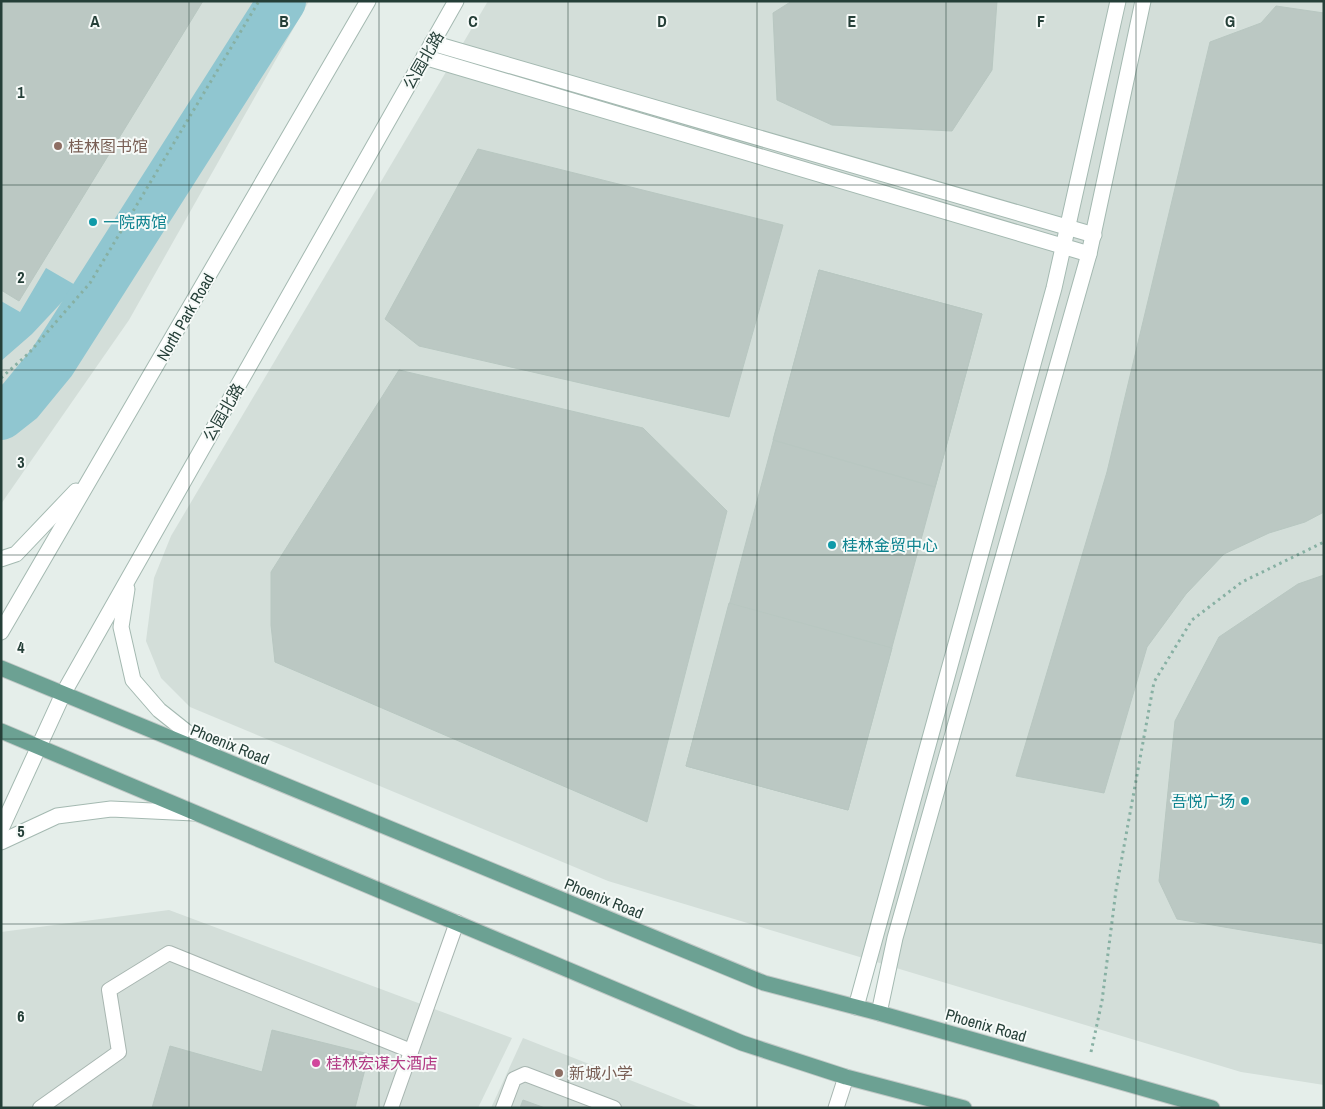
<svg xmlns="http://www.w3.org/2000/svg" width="1325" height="1109" font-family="'Archivo Narrow','Noto Sans SC',sans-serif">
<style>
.built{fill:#d3ded9}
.water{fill:#90c6d0}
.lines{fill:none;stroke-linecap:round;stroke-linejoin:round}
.river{stroke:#90c6d0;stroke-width:48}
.building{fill:#bbc8c3;stroke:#b8c7c1}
.lane-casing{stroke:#a8b6b1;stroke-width:16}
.street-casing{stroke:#a8b6b1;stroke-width:17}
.secondary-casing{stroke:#a4b9b1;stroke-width:17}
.primary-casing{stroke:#c2c9c7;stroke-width:17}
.path{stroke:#87b0a3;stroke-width:3;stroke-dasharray:2.5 4;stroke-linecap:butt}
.lane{stroke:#fff;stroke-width:14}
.street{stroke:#fff;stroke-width:15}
.secondary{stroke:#fff;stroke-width:15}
.primary{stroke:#6ca193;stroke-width:15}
.grid{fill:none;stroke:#253f38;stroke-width:1;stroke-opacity:0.55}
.education-dot{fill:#8d6e63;stroke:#f6faf8;stroke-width:2}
.culture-dot{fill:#0f9aa8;stroke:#f6faf8;stroke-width:2}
.hotel-dot{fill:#d1479c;stroke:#f6faf8;stroke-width:2}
.labels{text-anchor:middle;stroke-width:4;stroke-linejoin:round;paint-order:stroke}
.street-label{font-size:16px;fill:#253f38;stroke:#f6faf8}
.education-label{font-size:16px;fill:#785e54;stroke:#f6faf8;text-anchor:start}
.culture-label{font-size:16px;fill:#0d838f;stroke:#f6faf8;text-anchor:start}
.hotel-label{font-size:16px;fill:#b23c85;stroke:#f6faf8;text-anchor:start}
.grid-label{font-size:16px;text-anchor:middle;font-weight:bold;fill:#253f38;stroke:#f6faf8;stroke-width:4;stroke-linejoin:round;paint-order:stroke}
</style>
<rect width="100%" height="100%" fill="#e5eeea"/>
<!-- built -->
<g class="built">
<path d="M1,1H309L129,320L1,504Z"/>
<path d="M488,1H1324V1085L1241,1072L608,881L190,707L161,678L146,641L154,578L171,536Z"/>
<path d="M169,910L512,1038L478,1108H1V932Z"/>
<path d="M523,1038L701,1108H491Z"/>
</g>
<!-- water -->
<path class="water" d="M46,268L77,286L32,334L1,361V301L20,312Z"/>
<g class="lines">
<!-- river -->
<path class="river" d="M1,416L20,401L52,362L282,1"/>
</g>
<!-- building -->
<g class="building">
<path d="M1,1H203L19,301L1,290Z"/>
<path d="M792,1H997L992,70L952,131L832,125L777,100L773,13Z"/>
<path d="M1276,6L1324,13V512L1305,522L1269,533L1224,554L1186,594L1147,647L1104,793L1016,776L1107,472L1210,42L1261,23Z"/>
<path d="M478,149L783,225L729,417L419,346L385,319Z"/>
<path d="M819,270L982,314L848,810L686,766Z"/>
<path d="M819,270L982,314L935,487L773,440Z"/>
<path d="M399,370L643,428L727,511L647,822L275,662L271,625V572Z"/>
<path d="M1324,575V944L1177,919L1159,881L1175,721L1219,637L1298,584Z"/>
<path d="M729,603L892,648L848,810L686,766Z"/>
<path d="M272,1030L369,1054L355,1108H152L170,1046L262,1072Z"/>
<path d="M523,1100L545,1108H520Z"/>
</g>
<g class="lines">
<!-- lane casing -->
<g class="lane-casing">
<g id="lane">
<path d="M40,1108L119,1052L109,990L169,953L411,1051"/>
<path d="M391,1108L457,922"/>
<path d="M503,1108L514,1079L525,1074L614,1108"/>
</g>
</g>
<!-- street casing -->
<g class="street-casing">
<path id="street" d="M836,1108L846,1077"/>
</g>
<!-- secondary casing -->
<g class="secondary-casing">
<g id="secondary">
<path d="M432,43L1094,235"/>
<path d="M424,57L1089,254"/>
<path d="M1,559L16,554L76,491"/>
<path d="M127,589L121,627L133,680L159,710L213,753"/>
<path d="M1,632L368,1"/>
<path d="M1,829L63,694L456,1"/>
<path d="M1,842L57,816L111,809L194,813"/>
<path d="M856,1007L1054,288L1118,1"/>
<path d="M879,1013L895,938L1089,254L1143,1"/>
</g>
</g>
<!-- primary casing -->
<g class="primary-casing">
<g id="primary">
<path d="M1,668L764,983L879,1013L1212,1108"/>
<path d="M1,731L742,1043L846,1077L964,1108"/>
</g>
</g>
<!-- path -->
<g class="path">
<path d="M1,378L29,353L90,283L259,1"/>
<path d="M1091,1052L1102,1001L1116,890L1154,682L1192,620L1242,582L1324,542"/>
</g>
<!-- lane -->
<use href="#lane" class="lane"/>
<!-- street -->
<use href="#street" class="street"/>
<!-- secondary -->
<use href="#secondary" class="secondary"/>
<!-- primary -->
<use href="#primary" class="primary"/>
</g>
<!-- grid -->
<path class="grid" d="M189,1V1108M379,1V1108M568,1V1108M757,1V1108M946,1V1108M1136,1V1108M1,185H1324M1,370H1324M1,555H1324M1,739H1324M1,924H1324"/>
<!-- markers -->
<g class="education-dot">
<circle cx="58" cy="146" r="5"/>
<circle cx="559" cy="1073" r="5"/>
</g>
<g class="culture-dot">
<circle cx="93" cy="222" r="5"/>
<circle cx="832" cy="545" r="5"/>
<circle cx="1245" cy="801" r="5"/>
</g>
<circle class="hotel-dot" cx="316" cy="1063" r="5"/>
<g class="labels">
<!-- street labels -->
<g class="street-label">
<text transform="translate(423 60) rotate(-60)" y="6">公园北路</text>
<text transform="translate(185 317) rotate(-60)" y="6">North Park Road</text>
<text transform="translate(223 412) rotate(-60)" y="6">公园北路</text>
<text transform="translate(230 744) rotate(22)" y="6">Phoenix Road</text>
<text transform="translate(604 898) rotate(22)" y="6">Phoenix Road</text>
<text transform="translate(986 1025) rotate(16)" y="6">Phoenix Road</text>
</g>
<!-- education labels -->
<g class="education-label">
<text x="68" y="152">桂林图书馆</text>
<text x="569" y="1079">新城小学</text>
</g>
<!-- culture labels -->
<g class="culture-label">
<text x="103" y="228">一院两馆</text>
<text x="842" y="551">桂林金贸中心</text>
<text x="1235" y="807" text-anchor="end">吾悦广场</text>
</g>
<!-- hotel labels -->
<g class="hotel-label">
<text x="326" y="1069">桂林宏谋大酒店</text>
</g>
</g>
<g class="grid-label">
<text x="95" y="27">A</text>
<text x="284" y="27">B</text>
<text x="473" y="27">C</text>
<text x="662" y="27">D</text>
<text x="852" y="27">E</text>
<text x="1041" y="27">F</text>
<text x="1230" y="27">G</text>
<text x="21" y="98">1</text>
<text x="21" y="283">2</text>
<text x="21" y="468">3</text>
<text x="21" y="653">4</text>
<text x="21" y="837">5</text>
<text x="21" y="1022">6</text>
</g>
<!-- border -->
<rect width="1325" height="1109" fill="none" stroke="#253f38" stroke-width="5"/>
</svg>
